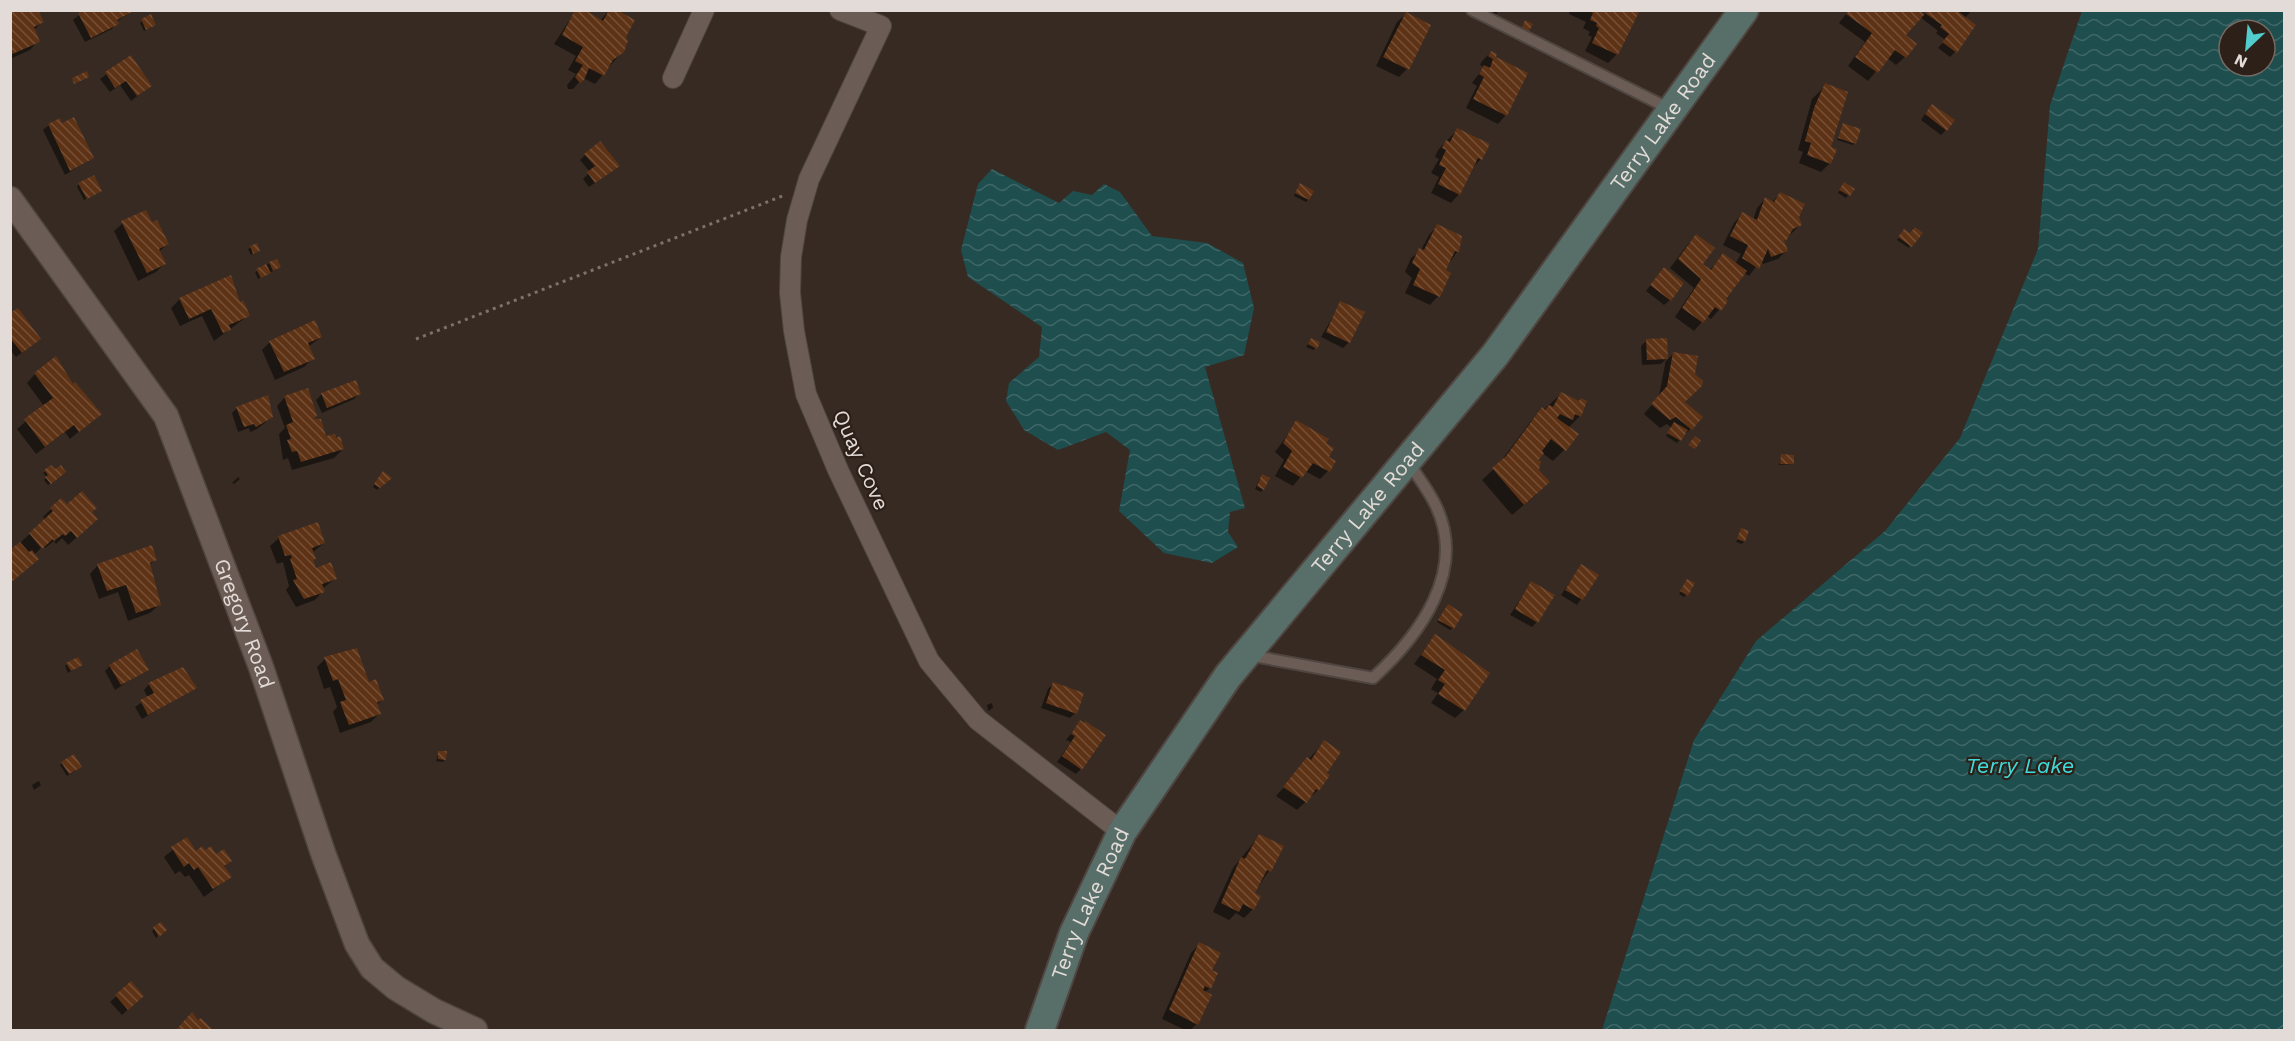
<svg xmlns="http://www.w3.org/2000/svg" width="2295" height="1041" font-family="'Work Sans',sans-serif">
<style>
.water{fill:url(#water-waves);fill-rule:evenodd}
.shadow{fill:#0007}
.building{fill:url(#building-back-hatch)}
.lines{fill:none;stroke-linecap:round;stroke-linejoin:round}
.service-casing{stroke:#504641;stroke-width:14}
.minor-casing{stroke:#504641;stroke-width:22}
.tertiary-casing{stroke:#504641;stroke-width:27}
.secondary-casing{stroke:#504641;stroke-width:32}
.path{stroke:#7c716c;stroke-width:3;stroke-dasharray:3 4.5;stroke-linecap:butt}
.service{stroke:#6b5d55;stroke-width:10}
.minor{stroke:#6b5d55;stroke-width:20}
.tertiary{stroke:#6b5d55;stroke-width:24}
.secondary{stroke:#586e68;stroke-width:28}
.labels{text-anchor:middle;stroke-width:4.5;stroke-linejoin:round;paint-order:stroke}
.street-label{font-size:21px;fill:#e3dbd7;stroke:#2c2019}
.water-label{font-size:22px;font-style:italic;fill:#3fdbdb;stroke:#2c2019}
</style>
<defs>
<pattern id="water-waves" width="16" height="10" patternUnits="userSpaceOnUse" patternTransform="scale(1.5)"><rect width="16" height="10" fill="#1f4e4e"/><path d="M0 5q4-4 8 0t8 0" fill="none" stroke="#3f6767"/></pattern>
<pattern id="building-back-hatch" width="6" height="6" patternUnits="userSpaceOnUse" patternTransform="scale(1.5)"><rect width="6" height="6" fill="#5e3215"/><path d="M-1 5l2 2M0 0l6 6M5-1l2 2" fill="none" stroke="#754f36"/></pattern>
</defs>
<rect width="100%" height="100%" fill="#362a23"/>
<!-- water -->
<g class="water">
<path d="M2082,11H2284V1030H1602L1694,740L1756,641L1885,531L1960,438L2038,249L2050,105ZM2229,30H2265V66H2229Z"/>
<path d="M992,169L1059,203L1073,191L1092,195L1104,184L1120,192L1152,236L1207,243L1243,263L1254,308L1244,355L1205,367L1245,508L1230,512L1228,532L1238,547L1212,563L1164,553L1119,511L1130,450L1106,432L1058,450L1024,430L1006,401L1009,383L1039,357L1042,327L968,277L961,250L978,184Z"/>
</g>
<!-- shadow -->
<g class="shadow">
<path d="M10,10L42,22L34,30L38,41L30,50L10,59Z"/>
<path d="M85,10H135L116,22L112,29L85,42L73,20Z"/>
<path d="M576,10L600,21L609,10L621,53L595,84L583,78L573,89H568L567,85L576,74L568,70L576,56L554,44Z"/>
<path d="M1488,10H1499L1495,16Z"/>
<path d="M1570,10H1632L1637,13L1617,54L1608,63L1585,51L1592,37L1588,35L1590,32L1583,28L1586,22L1569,14Z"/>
<path d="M1849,10H1916L1923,16L1927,10L1971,11L1965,18L1955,52L1950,57L1938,48L1945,40L1936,33L1938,31L1920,17L1904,36L1905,57L1896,65L1887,58L1868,81L1848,66L1865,42L1839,23Z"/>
<path d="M1406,14L1407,69L1399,77L1376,66L1397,22Z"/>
<path d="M142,21L152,27L144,31L140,23Z"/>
<path d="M1491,52L1495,54L1506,115L1498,124L1466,108L1477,86L1472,83L1484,67L1480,65L1482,61Z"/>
<path d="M130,57L150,86L131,101L120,85L110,92L100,79Z"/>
<path d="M1826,85L1830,163L1821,172L1799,163L1803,152L1798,150L1812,99Z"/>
<path d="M1927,111L1946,130L1941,135L1921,120Z"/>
<path d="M49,125L92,158L65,175L43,130Z"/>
<path d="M1844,125L1855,143L1853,145L1837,140Z"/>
<path d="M1457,130L1481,159L1472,168L1459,194L1451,203L1431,193L1439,177L1431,173L1439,159L1435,157L1438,150Z"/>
<path d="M585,155L612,171L589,187L583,179L590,172L580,160Z"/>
<path d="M79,184L98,193L84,200L77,187Z"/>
<path d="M1842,186L1852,189L1846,198L1838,193Z"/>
<path d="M1298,187L1308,200L1306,202L1294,196Z"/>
<path d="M1781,193L1800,225L1783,242L1786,251L1778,259L1763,264L1761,260L1749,276L1744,273L1724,299L1726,301L1719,310L1711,319L1707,316L1694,331L1675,317L1694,288L1670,268L1688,244L1696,236L1701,265L1709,271L1723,255L1735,264L1741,254L1723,245L1734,223L1742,214L1753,220L1757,208L1765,199L1772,202Z"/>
<path d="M123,223L151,224L167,244L159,252L164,264L156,272L138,281L114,231Z"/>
<path d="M1437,226L1461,237L1457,252L1444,271L1449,274L1438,296L1430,305L1405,293L1412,278L1405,272L1411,258L1421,250L1429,235Z"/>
<path d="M1902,233L1910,235L1909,248L1897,240Z"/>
<path d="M256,245V252L251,255L248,249Z"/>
<path d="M270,263L277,269L258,279L255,272Z"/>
<path d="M1659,274L1670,300L1664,305L1646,291Z"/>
<path d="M180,299L239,304L249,315L214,341L202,316L180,326L171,308Z"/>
<path d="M1341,303L1349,342L1343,348L1321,337Z"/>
<path d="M10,314L34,344L16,357L10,350Z"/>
<path d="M321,337L308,347L313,358L304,367L275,380L262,350L270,342Z"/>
<path d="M1311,340L1316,348L1313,350L1306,347Z"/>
<path d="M1647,340H1666V361L1674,353L1693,374L1694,393L1684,403L1701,418L1677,443L1666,436L1671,428L1667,424L1660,428L1644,414L1659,396L1666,359L1661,364L1642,365L1641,346Z"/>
<path d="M35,374L72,386L100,414L70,439L65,432L36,454L17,429L44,406L27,383Z"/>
<path d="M360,393L354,399L322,413L316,400L322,394Z"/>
<path d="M1561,394L1579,403L1580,416L1568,428L1564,450L1553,461L1542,453L1535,462L1537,494L1512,515L1482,480L1498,465L1531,421Z"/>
<path d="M285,397L325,437L343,449L334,458L292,470L288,458L283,460L279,434L285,428L277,406Z"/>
<path d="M237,408L272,416L256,425L267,421L257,429L250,432L249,428L238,432L232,413Z"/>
<path d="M1297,422L1324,444L1328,471L1320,479L1305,471L1293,486L1275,476L1284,460L1275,452Z"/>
<path d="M1782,455L1792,464L1779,465Z"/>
<path d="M51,467L54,472H64L48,485L44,480L47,477L43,473Z"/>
<path d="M381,475L390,478L377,490L373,487Z"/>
<path d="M238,477L240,479L234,484L232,483Z"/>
<path d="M1260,478L1263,489L1261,492L1255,489Z"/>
<path d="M67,506L90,513L87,528L68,545L62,538L56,544L54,541L45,548L43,546L34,555L32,564L10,582V552L45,520L43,517L51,509Z"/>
<path d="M1742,530L1744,542L1742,544L1736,542Z"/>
<path d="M279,538L324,543L312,553V561L315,570L336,578L322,589L323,591L315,600L296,607L286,590L289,586L283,562L277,564L270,546Z"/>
<path d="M155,560L149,566L159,605L150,613L128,621L118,592L99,599L90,574L98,565Z"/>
<path d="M1581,566L1597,575L1577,605L1561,595Z"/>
<path d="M1531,583L1537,622L1532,627L1510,615Z"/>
<path d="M1686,583V595L1684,597L1679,594Z"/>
<path d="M1446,608L1453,628L1450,630L1437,622Z"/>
<path d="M1435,636L1464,710L1455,718L1431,703L1438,693L1431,689L1437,679L1414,664Z"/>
<path d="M325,659L368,683L382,700L376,705L379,714L371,722L340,733L333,712L337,707L330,687L324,689L317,667Z"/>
<path d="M67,664L81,665L68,673L65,666Z"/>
<path d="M110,666L147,669L115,690L105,671Z"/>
<path d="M149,684L195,688L142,719L135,707L148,698L144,690Z"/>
<path d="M1053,684L1075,713L1070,718L1041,708L1048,689Z"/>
<path d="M992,703L993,708L988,711L987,705Z"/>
<path d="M1080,722L1084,724L1081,769L1076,774L1057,762L1071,742L1066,740Z"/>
<path d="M1324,742L1325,773L1318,790L1297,810L1276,796Z"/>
<path d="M439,752L445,759L443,762L436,761Z"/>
<path d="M62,763L78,769L67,776L60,765Z"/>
<path d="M39,781L41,785L34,790L32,785Z"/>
<path d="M1260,835L1269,871L1253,894V909L1244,918L1236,913L1229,920L1213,912L1233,868Z"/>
<path d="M186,839L195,853L230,861L224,867L230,877L204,897L189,875L185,877L180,871L175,874L164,857Z"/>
<path d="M161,924L165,930L156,938L152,931Z"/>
<path d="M1199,944L1210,988L1204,993L1197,1024L1190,1030H1185L1162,1019L1191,953Z"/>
<path d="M131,983L137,1001L122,1015L110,1002Z"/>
</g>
<!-- building -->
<g class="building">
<path d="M10,10H38L44,22L34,27L40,42L10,55Z"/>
<path d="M83,10H136L117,20L119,24L91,38L78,13Z"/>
<path d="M575,10H585L603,21L609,10H617L635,20L626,37L628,41L624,52L613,60L604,76L589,68L584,80L580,83L575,77L583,65L575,61L583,47L562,35Z"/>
<path d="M1587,10L1639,12L1618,55L1592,43L1599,28L1596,26L1597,23L1590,20L1593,13Z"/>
<path d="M1849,10H1919L1924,15L1906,35L1917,44L1906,58L1895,50L1878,73L1855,57L1872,33L1846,14Z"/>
<path d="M1927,10H1956L1976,25L1957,53L1942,42L1949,34L1940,27L1942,25L1925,13Z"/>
<path d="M1406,12L1431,25L1409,70L1383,57Z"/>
<path d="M151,14L156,25L146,30L141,19Z"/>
<path d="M1525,20L1533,24L1529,31L1522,28Z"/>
<path d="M1491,51L1497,54L1496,57L1528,73L1507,116L1473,99L1484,77L1479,74L1484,65L1490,68L1493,59L1488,56Z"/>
<path d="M131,55L152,86L137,96L126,81L115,88L105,72Z"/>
<path d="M87,71L89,77L74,84L72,78Z"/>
<path d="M1825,83L1848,92L1831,147L1837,149L1831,164L1807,155L1811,143L1805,141L1814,108Z"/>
<path d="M1932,104L1955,120L1947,131L1925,114Z"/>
<path d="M74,117L94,158L70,171L48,124L60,118L62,123Z"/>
<path d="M1843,123L1861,129L1856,144L1838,138Z"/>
<path d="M1457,128L1490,144L1482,160L1478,158L1460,195L1438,184L1446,168L1439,165L1446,150L1442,148L1446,140L1450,142Z"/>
<path d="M600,141L620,166L595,183L587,172L595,166L584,154Z"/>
<path d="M94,175L102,191L87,199L78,183Z"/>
<path d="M1844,182L1855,189L1850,196L1839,190Z"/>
<path d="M1300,183L1314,191L1309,200L1295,193Z"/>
<path d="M1780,192L1805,204L1799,217L1802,225L1793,229L1786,241L1784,240L1788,251L1771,257L1768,249L1759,269L1742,258L1748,245L1730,236L1742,212L1757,220L1765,197L1774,202Z"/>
<path d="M146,210L152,222L157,220L169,244L159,249L166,264L147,273L121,221Z"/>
<path d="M1437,224L1462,236L1459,252L1455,251L1446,270L1451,273L1440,297L1413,285L1420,269L1412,263L1419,248L1424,250Z"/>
<path d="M1915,227L1923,233L1912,247L1898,237L1904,229L1910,233Z"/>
<path d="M1696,234L1715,248L1703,264L1711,270L1723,253L1747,271L1726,299L1728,301L1721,311L1715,307L1703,323L1682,308L1701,279L1678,259Z"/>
<path d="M257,243L260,251L253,254L250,246Z"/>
<path d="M277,259L281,267L273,271L269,262Z"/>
<path d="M266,264L271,273L261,278L256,269Z"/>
<path d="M1664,267L1684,283L1671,301L1650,285Z"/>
<path d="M231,275L240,302L243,300L250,316L229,325L231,330L223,333L211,309L189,319L179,298Z"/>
<path d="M1340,301L1365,312L1350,343L1326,332Z"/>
<path d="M18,308L41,339L22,353L10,338V313Z"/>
<path d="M315,320L322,337L308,343L315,359L284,372L269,341Z"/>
<path d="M1311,338L1320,342L1317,349L1308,344Z"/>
<path d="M1667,338L1668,359L1647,360L1646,339Z"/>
<path d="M1673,352L1698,356L1695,374L1703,381L1702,386L1685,402L1703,417L1692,430L1676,417L1670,420L1651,404L1667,386Z"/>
<path d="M56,356L73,384L75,382L102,414L79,432L74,425L45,447L24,419L53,398L34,373Z"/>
<path d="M356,380L361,394L327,408L321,393Z"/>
<path d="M308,388L317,416L313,419H321L326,436L335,434L336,438L340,436L344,449L301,462L297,451L292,452L287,440L291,439L286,425L293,422L284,396Z"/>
<path d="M1561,392L1579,401L1581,398L1587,401L1581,417L1575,414L1573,420L1560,414L1557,418L1579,434L1566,451L1551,439L1542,451L1544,453L1538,461H1541L1539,470L1550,482L1524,505L1492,468L1506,456L1542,407L1545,410L1549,405L1553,407Z"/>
<path d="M268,395L273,417L256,427L254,424L244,427L236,407Z"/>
<path d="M1296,420L1329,439L1326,443L1334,448L1329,457L1336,461L1330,472L1313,463L1302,478L1283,467L1292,451L1283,443Z"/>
<path d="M1674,422L1688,430L1681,441L1667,433Z"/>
<path d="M1695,436L1701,441L1695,449L1688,445Z"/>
<path d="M1781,454L1794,455V464H1780Z"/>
<path d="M51,465L55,469L61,465L66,472L51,484L45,477L48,475L44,470Z"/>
<path d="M383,471L392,478L380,488L374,484Z"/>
<path d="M1262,474L1270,478L1264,490L1257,486Z"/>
<path d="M82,491L97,508L92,512L98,519L77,538L71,531L65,536L63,534L54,541L53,539L42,549L29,533L53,511L50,508L61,498L67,504Z"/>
<path d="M318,522L325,543L312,548L316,559L313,560L316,568L331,562L337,579L322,584L325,592L304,599L293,580L297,579L290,559L292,558L291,555L285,556L278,536Z"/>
<path d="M1741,528L1749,531L1745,542L1737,539Z"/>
<path d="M20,542L29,552L32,550L39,559L13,581L10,578V550Z"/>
<path d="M152,545L157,560L150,563L161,605L136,613L126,585L107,591L97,564Z"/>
<path d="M1581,564L1599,575L1583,600L1565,590Z"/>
<path d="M1687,579L1695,583L1688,596L1680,591Z"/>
<path d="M1531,581L1555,595L1538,623L1515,609Z"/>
<path d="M1448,604L1463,614L1454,629L1438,620Z"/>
<path d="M1435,634L1490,673L1465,711L1438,694L1445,684L1438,680L1445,670L1421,655Z"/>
<path d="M357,648L369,682L376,679L384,700L377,702L381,714L349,725L340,702L346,700L338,679L333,681L324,657Z"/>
<path d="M137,649L149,670L121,685L109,665Z"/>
<path d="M78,657L83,665L71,671L66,663Z"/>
<path d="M183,667L197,688L148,715L140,700L154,693L148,683Z"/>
<path d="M1053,682L1084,693L1077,714L1046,703Z"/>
<path d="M1080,720L1084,723L1085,721L1106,735L1082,770L1062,756L1075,736L1071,734Z"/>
<path d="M1324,740L1341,752L1327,773L1330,775L1319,791L1316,789L1307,803L1283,787L1307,757L1311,760Z"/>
<path d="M438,751H447L446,760L438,759Z"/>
<path d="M74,754L82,767L69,774L61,762Z"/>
<path d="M1259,834L1284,846L1271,872L1267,870L1255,893L1261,896L1254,910L1243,904L1239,912L1221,903L1241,857L1245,859Z"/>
<path d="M187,837L196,851L202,846L205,850L211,846L216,854L224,849L232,861L224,866L232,877L213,889L198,867L194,870L189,863L184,867L171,847Z"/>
<path d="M161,922L167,930L159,937L153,927Z"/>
<path d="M1199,942L1221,953L1212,970L1218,973L1211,989L1205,986L1203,990L1212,995L1198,1025L1169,1010Z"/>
<path d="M131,981L144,996L128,1010L115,995Z"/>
<path d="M192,1012L198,1020L201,1018L213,1030H176Z"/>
</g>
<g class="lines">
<!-- service casing -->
<g class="service-casing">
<g id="service">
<path d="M1472,10L1670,109"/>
<path d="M1248,655L1373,678C1420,635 1467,571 1436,506C1429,491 1418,477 1409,463"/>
</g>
</g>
<!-- minor casing -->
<g class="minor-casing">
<g id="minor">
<path d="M840,10L881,26L809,179L797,220L791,257L790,293L794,331L806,394L838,470L929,661L978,720L1122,832"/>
<path d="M673,78L704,10"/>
</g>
</g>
<!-- tertiary casing -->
<g class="tertiary-casing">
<g id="tertiary">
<path id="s1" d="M10,199L166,416L261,667L323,853L357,944L372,968L396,988L434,1011L475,1030"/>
</g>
</g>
<!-- secondary casing -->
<g class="secondary-casing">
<g id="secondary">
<path id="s2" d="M1040,1030L1074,933L1122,832L1228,676L1495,355L1744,10"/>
</g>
</g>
<!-- path -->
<path class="path" d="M416,339L785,195"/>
<!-- service -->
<use href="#service" class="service"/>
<!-- minor -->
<use href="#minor" class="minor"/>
<!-- tertiary -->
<use href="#tertiary" class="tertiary"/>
<!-- secondary -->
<use href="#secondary" class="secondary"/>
</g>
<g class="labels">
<!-- street labels -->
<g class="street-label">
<text dy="7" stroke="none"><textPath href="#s2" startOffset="1108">Terry Lake Road</textPath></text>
<text transform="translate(861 460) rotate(66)" y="7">Quay Cove</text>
<text dy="7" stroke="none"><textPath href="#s2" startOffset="622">Terry Lake Road</textPath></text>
<text dy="7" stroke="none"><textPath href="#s1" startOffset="489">Gregory Road</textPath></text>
<text dy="7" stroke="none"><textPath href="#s2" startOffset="136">Terry Lake Road</textPath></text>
</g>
<!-- water labels -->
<g class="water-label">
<text x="2020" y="773">Terry Lake</text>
</g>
</g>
<!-- border -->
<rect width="2295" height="1041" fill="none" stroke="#e3dbd7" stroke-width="24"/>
<!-- north arrow -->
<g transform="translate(2247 48) rotate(206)"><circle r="28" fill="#2c2019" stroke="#756b65" stroke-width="1.5"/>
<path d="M0-4.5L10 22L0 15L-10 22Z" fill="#52cdcd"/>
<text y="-9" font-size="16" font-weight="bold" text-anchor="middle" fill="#e3dbd7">N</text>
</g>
</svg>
